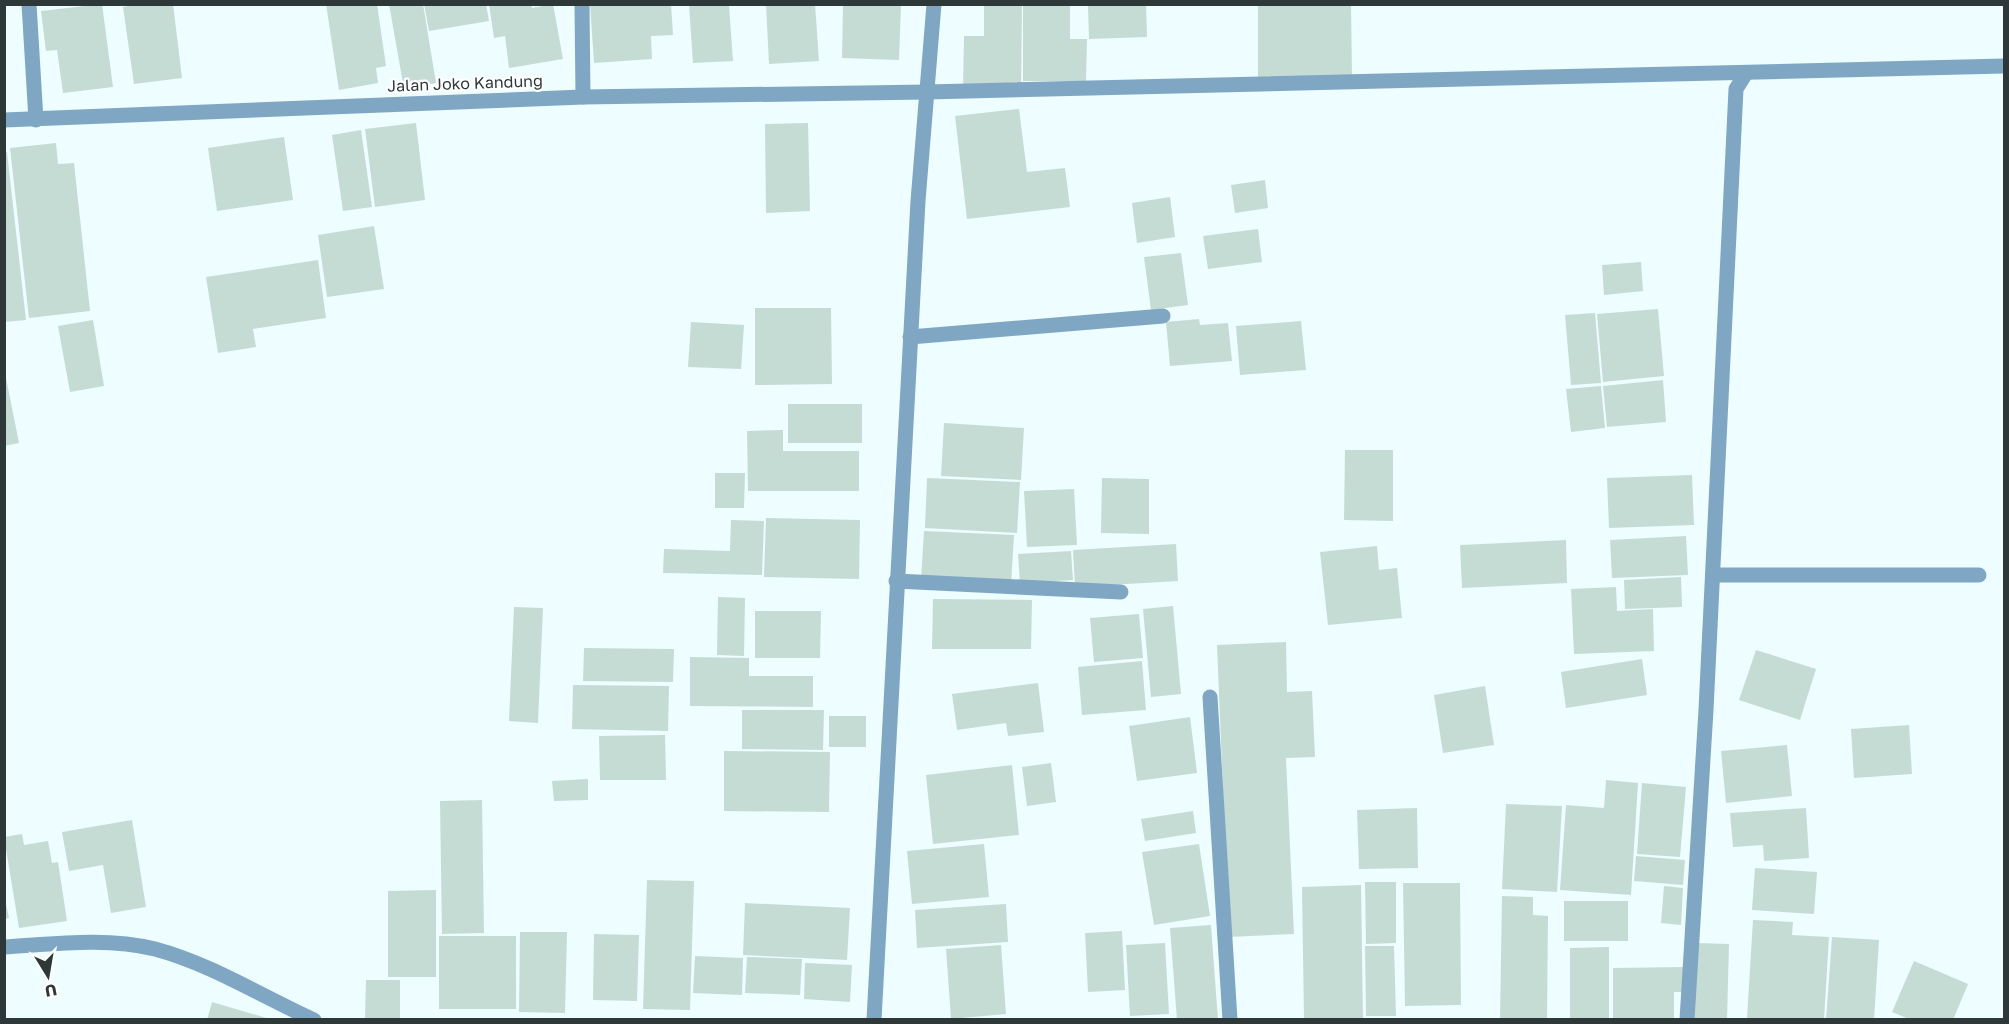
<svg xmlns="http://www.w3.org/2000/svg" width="2009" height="1024" font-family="'Golos Text',sans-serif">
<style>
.building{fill:#c5dcd5}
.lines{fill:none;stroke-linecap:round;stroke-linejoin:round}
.lane{stroke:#7fa7c4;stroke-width:15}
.street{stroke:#7fa7c4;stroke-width:15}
.labels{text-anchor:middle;stroke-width:4.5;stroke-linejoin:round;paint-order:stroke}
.street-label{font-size:16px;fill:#2e3839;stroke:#fff}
</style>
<rect width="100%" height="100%" fill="#eefdff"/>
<!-- building -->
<g class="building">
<path d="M102,4L113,87L63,93L57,50L46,51L41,11Z"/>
<path d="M138,4H173L182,78L134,84L123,7Z"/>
<path d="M326,4H377L386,66L376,68L378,83L339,90Z"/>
<path d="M389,4H423L436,83L404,89Z"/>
<path d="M424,4H486L489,21L429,31Z"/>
<path d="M489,4H531L532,8L553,4L563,59L509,68L505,36L494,38Z"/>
<path d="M590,4H671L673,35L651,36L652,59L594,63Z"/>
<path d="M766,4H815L819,61L769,64Z"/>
<path d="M843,4H901L899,60L842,58Z"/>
<path d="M984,4H1022L1021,88H963L964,36H984Z"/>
<path d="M1023,4H1070V39H1087L1086,81H1023Z"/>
<path d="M1112,4H1146L1147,37L1089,39L1088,6Z"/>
<path d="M1258,4H1351L1352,77L1258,78Z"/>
<path d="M689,5H729L733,61L693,63Z"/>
<path d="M1019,109L1027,172L1065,168L1070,207L967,219L955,116Z"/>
<path d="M416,123L425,200L375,207L365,129Z"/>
<path d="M808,123L810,211L766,213L765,124Z"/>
<path d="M361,130L372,207L343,211L332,135Z"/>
<path d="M284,137L293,200L217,211L208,148Z"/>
<path d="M56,143L58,164L74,163L90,311L29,318L10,148Z"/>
<path d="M4,152H7L26,320L4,322Z"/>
<path d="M1265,180L1268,208L1235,213L1231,185Z"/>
<path d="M1170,197L1175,237L1137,243L1132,203Z"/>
<path d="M374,226L384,289L327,297L318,235Z"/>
<path d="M1258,229L1262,262L1208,269L1203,236Z"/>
<path d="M1181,253L1188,305L1151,310L1144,257Z"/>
<path d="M318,260L326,318L253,329L256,347L218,353L206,277Z"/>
<path d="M1641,262L1643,291L1604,295L1602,265Z"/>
<path d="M755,308H831L832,384L755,385Z"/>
<path d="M1658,309L1664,376L1603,382L1597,314Z"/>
<path d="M1595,313L1601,383L1571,385L1565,315Z"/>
<path d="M1199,319L1200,325L1228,323L1232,361L1170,366L1166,322Z"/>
<path d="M93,320L104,386L70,392L58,326Z"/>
<path d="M1301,321L1306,370L1240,375L1236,326Z"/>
<path d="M691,322L744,325L741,369L688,367Z"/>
<path d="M4,368L19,443L4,446Z"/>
<path d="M1663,380L1666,422L1607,427L1603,386Z"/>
<path d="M1601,386L1605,428L1571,432L1566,389Z"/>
<rect x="788" y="404" width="74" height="39"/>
<path d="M944,423L1024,428L1021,480L941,476Z"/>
<path d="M783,430V451H859V491H748L747,431Z"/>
<path d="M1345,450H1393V521L1344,520Z"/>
<path d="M715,473H745L744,508H715Z"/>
<path d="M1692,475L1694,525L1609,528L1607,478Z"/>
<path d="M927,478L1020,482L1017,533L925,528Z"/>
<path d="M1102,478L1149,479V534L1101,533Z"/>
<path d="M1074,489L1077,545L1027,547L1024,491Z"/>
<path d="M766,518L860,520L859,579L764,577Z"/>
<path d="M731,520L764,521L762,575L663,573L664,549L730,551Z"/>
<path d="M924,531L1014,535L1011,585L921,579Z"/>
<path d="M1686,536L1688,575L1612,578L1610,540Z"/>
<path d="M1566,540L1567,583L1462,588L1460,545Z"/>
<path d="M1176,544L1178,581L1075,587L1073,550Z"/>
<path d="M1377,546L1379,570L1397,568L1402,618L1328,625L1320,552Z"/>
<path d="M1071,551L1073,580L1020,583L1018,554Z"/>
<path d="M1681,577L1682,607L1625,609L1624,580Z"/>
<path d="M1616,587L1617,611L1653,609L1654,651L1574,654L1571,589Z"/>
<path d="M718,597L745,598L744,656L717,655Z"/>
<path d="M933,599L1032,600L1031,649H932Z"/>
<path d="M1173,606L1181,694L1151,697L1143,609Z"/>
<path d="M514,607L543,608L538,723L509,721Z"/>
<path d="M755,611H821L820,658H755Z"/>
<path d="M1139,614L1143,658L1094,662L1090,618Z"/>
<path d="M1286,642L1287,692L1312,691L1315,757L1286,758L1294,934L1229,937L1217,645Z"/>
<path d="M584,648L674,649L673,682L583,681Z"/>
<path d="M1756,650L1816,669L1800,720L1739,700Z"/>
<path d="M690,657L749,658V676H813V707L690,706Z"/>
<path d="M1642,659L1647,695L1566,708L1561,672Z"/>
<path d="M1142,661L1146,710L1082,715L1078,667Z"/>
<path d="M1038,683L1044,732L1008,736L1006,723L957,730L952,694Z"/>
<path d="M573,685L669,686L668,731L572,729Z"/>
<path d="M1485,686L1494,745L1443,753L1434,695Z"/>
<path d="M742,710H824L823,750L742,749Z"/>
<rect x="829" y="716" width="37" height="31"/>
<path d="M1190,717L1197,773L1137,781L1129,726Z"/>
<path d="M1909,725L1912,774L1854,778L1851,729Z"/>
<path d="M665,735L666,780H600L599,736Z"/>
<path d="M1787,745L1792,796L1726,803L1721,751Z"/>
<path d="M724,751L830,752L829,812L724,811Z"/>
<path d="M1051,763L1056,802L1027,806L1022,767Z"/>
<path d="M1012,765L1019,835L933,844L926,775Z"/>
<path d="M588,779V800L554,801L552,781Z"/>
<path d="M1606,780L1638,783L1631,895L1560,890L1566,805L1604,808Z"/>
<path d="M1642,783L1686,787L1680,857L1637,854Z"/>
<path d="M482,800L484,933L442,934L440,801Z"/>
<path d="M1506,804L1562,806L1557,892L1502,889Z"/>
<path d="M1417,808L1418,868L1359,869L1357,810Z"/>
<path d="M1806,808L1809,858L1764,861L1763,845L1733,847L1730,813Z"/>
<path d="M1193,811L1196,833L1145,841L1141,819Z"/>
<path d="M132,820L146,907L111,913L103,865L69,871L62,832Z"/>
<path d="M22,834L24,845L48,841L52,863L58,862L67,921L19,928L4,837Z"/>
<path d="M984,844L989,897L912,904L907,851Z"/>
<path d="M1199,844L1210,916L1154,925L1142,852Z"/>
<path d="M1636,856L1685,860L1683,885L1634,881Z"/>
<path d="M1755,868L1817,872L1814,914L1752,910Z"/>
<path d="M647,880L694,881L690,1010L643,1009Z"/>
<path d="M1365,882H1396V943L1366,944Z"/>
<path d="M1403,883H1460L1461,1005L1405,1006Z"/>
<path d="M1361,885L1363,1020H1304L1302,887Z"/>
<path d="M1664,886L1683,888L1681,925L1661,923Z"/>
<path d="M436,890V977H388V891Z"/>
<path d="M4,895L9,918L4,919Z"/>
<path d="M1502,896L1533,897V915L1548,916L1547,1020H1500Z"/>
<rect x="1564" y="901" width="64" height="40"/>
<path d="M745,903L850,908L847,960L743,955Z"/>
<path d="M1006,904L1008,942L917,948L915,910Z"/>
<path d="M1753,920L1793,922L1792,935L1829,937L1824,1020L1747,1018Z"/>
<path d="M1211,925L1218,1020H1177L1170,928Z"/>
<path d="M1122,931L1125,990L1088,992L1085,933Z"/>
<path d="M520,932H567L565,1013L519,1012Z"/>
<path d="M594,934L639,935L637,1001L593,1000Z"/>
<rect x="439" y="936" width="77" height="73"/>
<path d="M1832,937L1879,940L1874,1020H1826Z"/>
<path d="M1165,943L1169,1014L1130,1016L1126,945Z"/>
<path d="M1696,943L1729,944L1727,1020H1694Z"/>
<path d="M1001,945L1006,1014L951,1019L946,949Z"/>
<path d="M1365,946H1394L1396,1016H1366Z"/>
<path d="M1609,947V1020H1570V948Z"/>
<path d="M695,956L743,958L742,995L693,993Z"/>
<path d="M747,957L802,959L800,995L745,993Z"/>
<path d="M1914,961L1968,984L1953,1020H1911L1892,1012Z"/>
<path d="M805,963L852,965L850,1002L804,999Z"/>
<path d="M1686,967V992H1674V1020H1613V968Z"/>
<path d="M366,980H400V1020H365Z"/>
<path d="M212,1002L270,1019V1020H207Z"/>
</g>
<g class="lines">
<!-- lane -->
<g class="lane">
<path d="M910,337L1163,316"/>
<path d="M1713,575H1979"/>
</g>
<!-- street -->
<g class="street">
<path d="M29,4L36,120"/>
<path d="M582,4L583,97"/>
<path d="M4,120L583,97L927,92L2004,66"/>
<path d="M896,581L1121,592"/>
<path d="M1210,697L1230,1020"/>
<path d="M4,947C54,944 107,937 155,949C211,964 261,996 314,1020"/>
<path d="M874,1020L918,201L934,4"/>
<path d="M1687,1020L1706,710L1736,89L1746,73"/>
</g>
</g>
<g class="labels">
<!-- street labels -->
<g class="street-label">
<text transform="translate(465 83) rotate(-2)" y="6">Jalan Joko Kandung</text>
</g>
</g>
<!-- border -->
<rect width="2009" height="1024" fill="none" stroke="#2e3839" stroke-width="12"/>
<!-- north arrow -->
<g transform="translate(48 976) rotate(169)" stroke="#ffffff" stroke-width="4.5" paint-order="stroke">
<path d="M0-4.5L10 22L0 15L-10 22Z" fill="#2e3839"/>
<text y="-9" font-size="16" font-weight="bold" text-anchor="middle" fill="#2e3839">U</text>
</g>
</svg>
